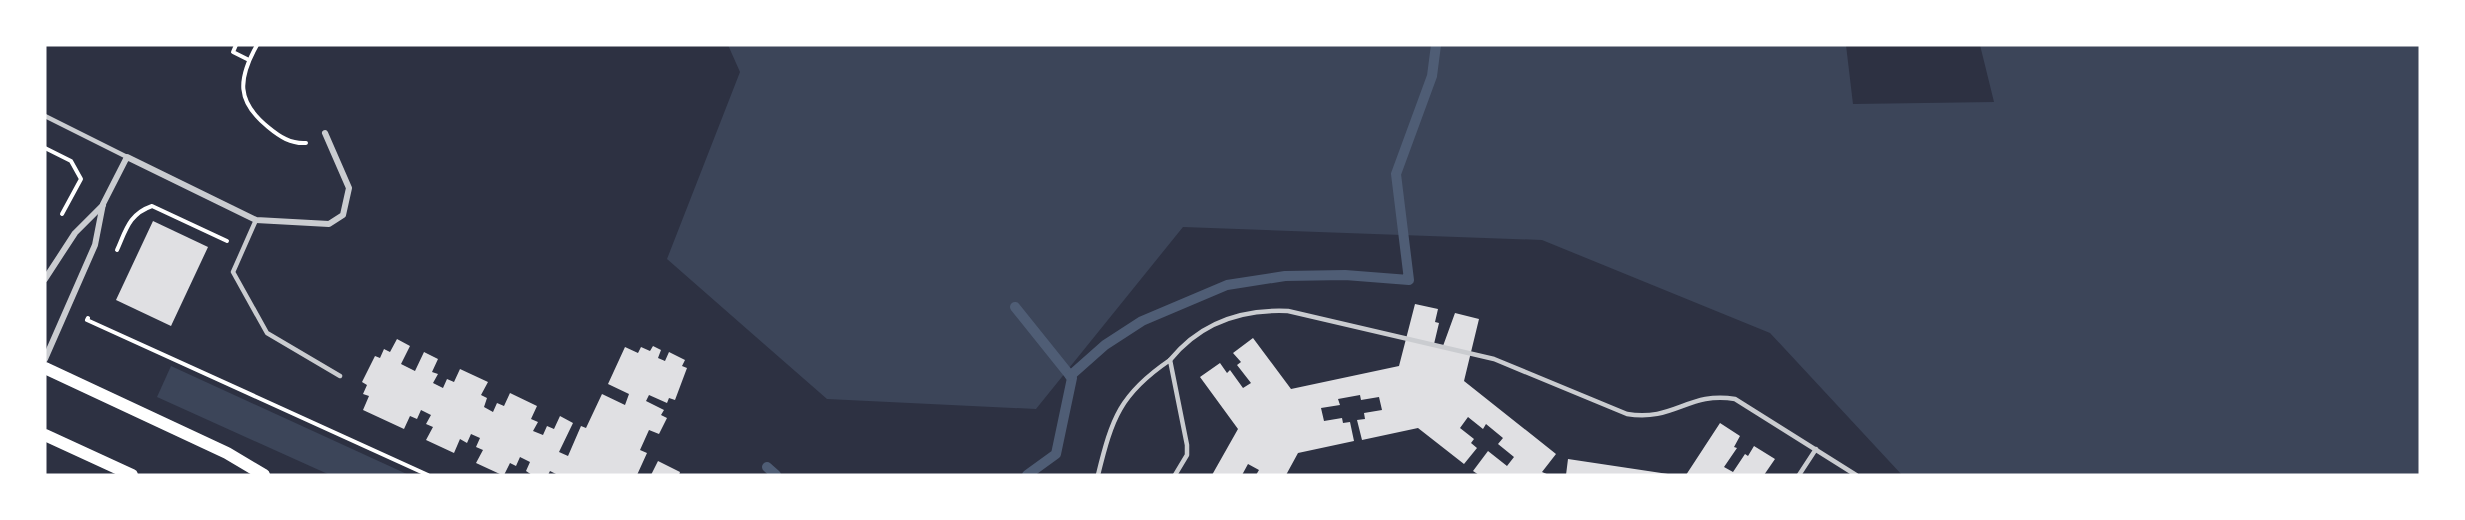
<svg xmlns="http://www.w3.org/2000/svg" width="2465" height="520" font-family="'Sofia Sans Condensed',sans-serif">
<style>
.green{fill:#3c4559}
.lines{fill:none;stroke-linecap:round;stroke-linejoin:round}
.stream{stroke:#4f5d75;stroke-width:10}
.building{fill:#e0e0e3}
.path{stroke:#fff;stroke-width:4}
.service{stroke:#caccd0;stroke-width:4.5}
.minor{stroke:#caccd0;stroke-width:6}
.secondary{stroke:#fff;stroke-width:12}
</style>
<rect width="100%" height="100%" fill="#2d3142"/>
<!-- green -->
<g class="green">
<path d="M728,45H1846L1853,104L1994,102L1980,45H2420V475H1902L1770,333L1542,240L1183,227L1036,409L827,399L667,259L740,72Z"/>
<path d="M171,366L409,475H330L157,397Z"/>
</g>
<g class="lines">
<!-- stream -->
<g class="stream">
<path d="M1015,307L1072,378L1056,454L1027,475"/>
<path d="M1070,376L1105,345L1142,321L1227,285L1285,276L1345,275L1409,280L1396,174L1432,76L1436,45"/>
<path d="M767,467L776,475"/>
</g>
</g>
<!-- building -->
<g class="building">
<path d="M153,221L208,247L171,326L116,300Z"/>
<path d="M1415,304L1438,309L1435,322L1439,323L1434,344L1443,346L1455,313L1479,319L1464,381L1556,454L1542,472L1549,475H1479L1473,471L1488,451L1507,466L1514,457L1498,444L1503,438L1486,424L1483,429L1468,417L1460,428L1474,439L1471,443L1477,448L1464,464L1418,428L1362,440L1357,420L1365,419L1364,413L1382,410L1379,397L1361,400L1360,395L1338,399L1340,405L1321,408L1324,421L1342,418L1343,423L1350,422L1354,441L1298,453L1286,475H1256L1259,470L1248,464L1242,475H1212L1238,429L1200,377L1220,363L1227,373L1230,370L1243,388L1251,383L1237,365L1241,362L1233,353L1253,338L1291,389L1399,366Z"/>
<path d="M397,339L410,346L401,364L415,371L424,352L438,359L432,372L438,374L433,383L443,388L447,379L454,382L460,369L488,382L481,395L487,398L484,407L493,412L497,403L504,406L510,393L537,406L531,419L538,422L533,431L543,435L547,426L554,429L560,416L573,423L559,452L568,456L581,426L586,428L602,394L625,405L629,394L608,384L625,347L638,353L641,347L650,351L653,346L661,350L658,358L665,361L669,352L685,360L682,366L687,368L675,400L669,398L667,403L649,395L646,401L664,410L661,415L667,418L659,434L649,430L640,450L647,453L637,475H558L550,471L548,475H532L526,471L530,462L520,457L516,466L510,463L504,475H502L476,463L483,450L476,447L480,438L471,434L467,443L460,439L454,453L426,440L433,427L426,424L431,415L421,410L417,419L410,416L404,429L363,410L369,396L363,394L367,385L362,382L375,356L380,358L384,349L390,352Z"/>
<path d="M1720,423L1740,436L1734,447L1737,448L1724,467L1733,472L1745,454L1748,456L1754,446L1775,459L1764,475H1686Z"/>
<path d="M1568,459L1668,474V475H1566Z"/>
<path d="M658,461L680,472L679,475H651Z"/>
</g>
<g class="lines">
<!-- path -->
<g class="path">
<path d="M236,45L233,52L249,60"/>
<path d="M257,45C238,79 236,101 268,127C280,137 291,144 306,143"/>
<path d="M45,148L71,161L81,179L62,214"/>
<path d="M117,250C126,230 129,214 152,206L227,241"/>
<path d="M88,318L87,320L428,475"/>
</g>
<!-- service -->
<g class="service">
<path d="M45,116L127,157"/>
<path d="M256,220L233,272L267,333L340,376"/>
<path d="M1170,360C1200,323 1242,309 1288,311L1494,359L1627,414C1674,422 1689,391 1735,399L1856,475"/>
<path d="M1098,475C1112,418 1120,394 1170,360L1187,445V455L1175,475"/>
<path d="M1799,475L1816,449"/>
</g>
<!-- minor -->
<g class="minor">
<path d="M45,279L75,233L103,205"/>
<path d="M45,359L95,245L103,204L127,157L256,220L329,224L343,215L349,188L325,133"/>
</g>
<!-- secondary -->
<g class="secondary">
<path d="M45,368L227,453L264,475"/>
<path d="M45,435L132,475"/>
</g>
</g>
<!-- border -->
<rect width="2465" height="520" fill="none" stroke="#ffffff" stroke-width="93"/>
</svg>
